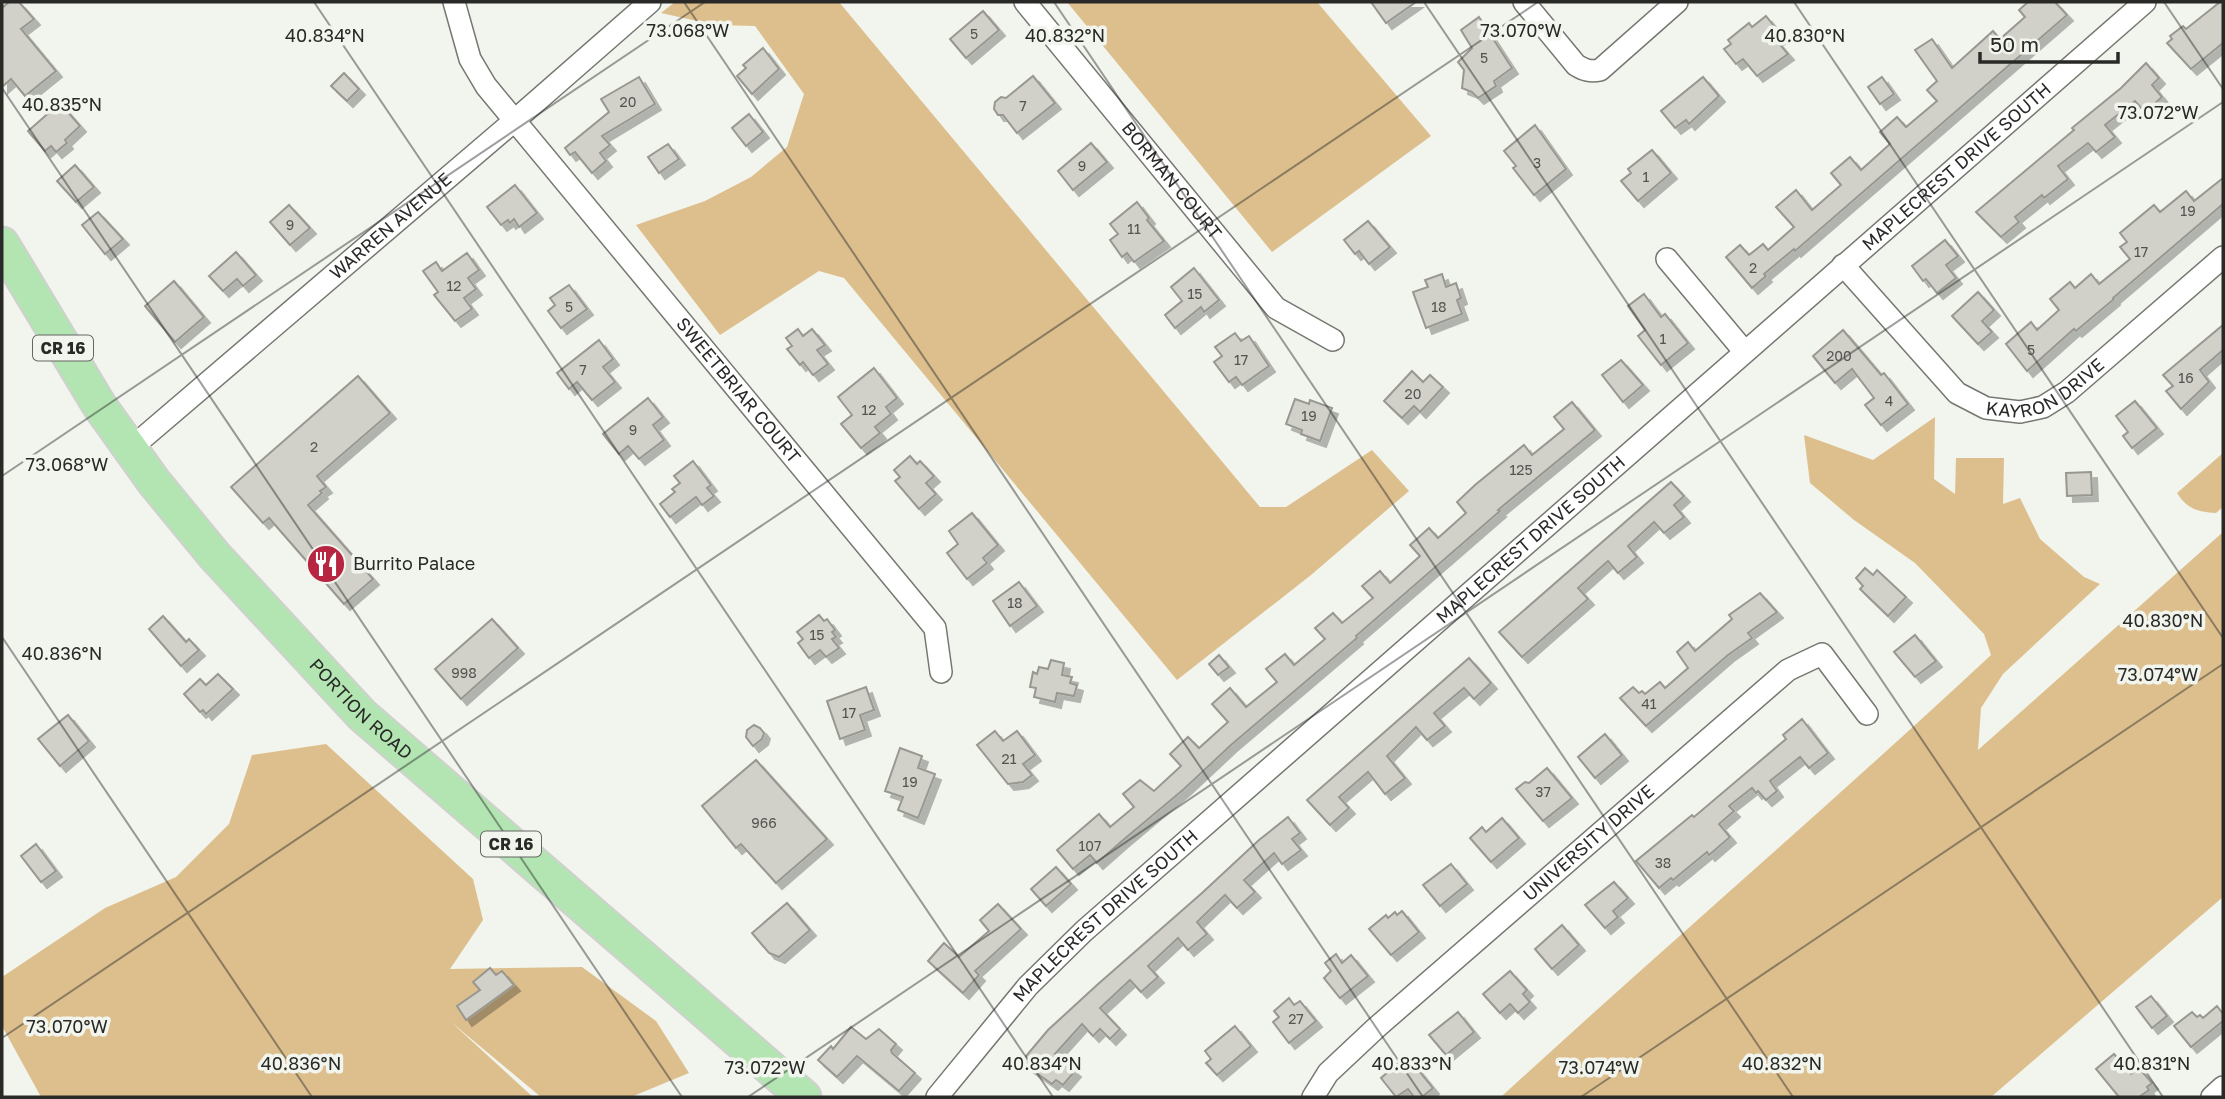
<svg xmlns="http://www.w3.org/2000/svg" width="2225" height="1099" font-family="'Golos Text',sans-serif">
<style>
.green{fill:#ddbf8e}
.building{fill:#d1d0c9;stroke:#989790;stroke-width:2;filter:url(#shadow)}
.lines{fill:none;stroke-linecap:round;stroke-linejoin:round}
.minor-casing{stroke:#757871;stroke-width:24}
.primary-casing{stroke:#d0d0cf;stroke-width:37}
.minor{stroke:#fff;stroke-width:21}
.primary{stroke:#b3e5b2;stroke-width:33}
.ticks{fill:none;stroke:#292a27;stroke-width:2;stroke-opacity:0.45}
.labels{text-anchor:middle;stroke-width:7;stroke-linejoin:round;paint-order:stroke}
.number-label{font-size:14px;fill:#535450}
.shield{fill:#f2f5ed;stroke:#656762;stroke-width:2}
.shield-label{font-size:16px;font-weight:bold;fill:#292a27}
.street-label{font-size:18px;fill:#292a27;stroke:#f2f5ed}
.poi-label{font-size:18px;fill:#292a27;stroke:#f2f5ed;text-anchor:start}
.ticks-label{font-size:18px;text-anchor:middle;fill:#292a27;stroke:#f2f5ed;stroke-width:7;stroke-linejoin:round;paint-order:stroke}
</style>
<defs>
<filter id="shadow"><feDropShadow dx="6" dy="6" stdDeviation="0" flood-color="#0004"/></filter>
</defs>
<rect width="100%" height="100%" fill="#f2f5ed"/>
<!-- green -->
<g class="green">
<path d="M675,2H839L1260,507H1286L1372,450L1409,491L1311,575L1177,680L844,278L819,271L720,335L636,225L705,201L751,177L787,147L804,94L755,26L715,25L661,13Z"/>
<path d="M1067,2H1317L1431,136L1272,252Z"/>
<path d="M1935,417L1934,479L1955,494L1956,458H2004L2003,504L2020,498L2040,539L2084,577L2100,584L2003,674L1981,708L1978,750L2223,532V897L1991,1097H1501C1663,948 1830,805 1991,655L1984,634L1915,563L1854,520L1810,483L1804,435L1873,460Z"/>
<path d="M2223,453V507L2216,513C2198,512 2187,509 2177,493Z"/>
<path d="M326,744L473,879L483,920L450,969L582,967L656,1021L689,1073L631,1097H541L451,1022L533,1097H41L2,1026V977L105,908L176,877L229,824L252,755Z"/>
</g>
<!-- building -->
<g class="building">
<path d="M9,2H19L34,19L21,29L56,71L25,96L11,79L2,87V8Z"/>
<path d="M1371,2H1416L1386,23Z"/>
<path d="M2028,2H2055L2067,15L1795,251L1794,249L1764,274L1766,276L1752,288L1726,257L1740,245L1749,255L1763,244L1768,250L1794,227L1776,207L1796,190L1812,210L1841,185L1831,173L1850,157L1861,170L1890,144L1880,132L1897,117L1906,127L1937,101L1927,90L1937,81L1915,50L1932,39L1952,68L1993,31L2000,39L2025,17L2019,10Z"/>
<path d="M2220,2H2223V43L2191,69L2167,43L2172,39L2170,36L2183,26L2186,29Z"/>
<path d="M983,11L999,30L966,58L950,39Z"/>
<path d="M1766,16L1782,36L1776,40L1788,54L1757,76L1743,59L1736,64L1724,49L1731,44L1728,40L1749,23L1752,27Z"/>
<path d="M1479,17L1512,68L1494,81L1496,86L1478,98L1472,92L1462,88L1464,70L1458,62L1472,48L1461,30Z"/>
<path d="M763,48L779,69L752,94L737,76L746,68L743,65Z"/>
<path d="M2146,63L2159,78L2152,85L2162,97L2145,112L2135,101L2105,125L2115,137L2096,152L2088,143L2058,166L2068,179L2044,198L2042,195L2015,217L2019,222L2001,237L1976,212L2074,130L2072,128L2121,88Z"/>
<path d="M344,73L359,89L347,101L331,86Z"/>
<path d="M1033,76L1055,103L1017,133L1003,115H998L994,109L995,102L1001,97L1006,98Z"/>
<path d="M639,77L655,104L602,136L610,145L600,153L606,161L592,173L575,152L570,155L565,148L609,112L601,99Z"/>
<path d="M1703,77L1719,96L1689,124L1686,120L1675,128L1661,111Z"/>
<path d="M1882,77L1894,94L1880,104L1868,87Z"/>
<path d="M60,103L80,126L65,140L67,143L56,152L51,146L45,151L28,131Z"/>
<path d="M749,114L763,132L746,146L732,128Z"/>
<path d="M1535,125L1566,169L1534,195L1513,168L1516,166L1504,151Z"/>
<path d="M1091,143L1107,162L1073,190L1058,171Z"/>
<path d="M668,144L679,159L659,173L648,157Z"/>
<path d="M1652,150L1671,173L1638,201L1621,181L1631,173L1628,169Z"/>
<path d="M75,165L94,187L76,202L57,181Z"/>
<path d="M2223,178V204L2113,298L2114,299L2076,331L2074,329L2027,371L2006,344L2031,322L2037,330L2059,310L2050,299L2070,282L2075,288L2091,274L2099,284L2130,259L2120,247L2127,242L2120,233L2154,205L2160,212L2186,191L2194,201Z"/>
<path d="M515,185L537,213L519,227L514,219L510,223L508,220L501,225L487,207Z"/>
<path d="M1137,202L1149,218L1147,220L1164,241L1134,262L1127,253L1122,257L1110,240L1118,234L1110,224Z"/>
<path d="M289,205L310,228L290,245L270,222Z"/>
<path d="M98,212L123,239L105,254L82,225Z"/>
<path d="M1368,221L1390,247L1369,264L1359,251L1355,254L1344,240Z"/>
<path d="M1945,240L1958,256L1946,265L1956,278L1937,293L1926,279L1923,281L1912,266Z"/>
<path d="M236,252L256,275L243,286L237,279L223,291L209,276Z"/>
<path d="M467,253L479,270L468,278L476,289L464,298L472,309L455,321L434,295L438,292L423,271L436,262L442,271Z"/>
<path d="M1194,268L1219,300L1204,312L1201,307L1175,328L1165,315L1182,301L1171,287Z"/>
<path d="M1442,274L1446,287L1456,283L1461,298L1457,300L1462,314L1426,328L1413,292L1428,287L1425,280Z"/>
<path d="M174,281L204,317L175,342L145,306Z"/>
<path d="M569,285L587,309L561,328L548,311L555,305L550,298Z"/>
<path d="M1978,292L1994,310L1982,321L1992,332L1978,344L1952,316Z"/>
<path d="M1644,294L1661,317L1665,314L1688,343L1661,365L1638,336L1645,330L1628,306Z"/>
<path d="M2223,325V350L2200,370L2209,382L2181,409L2166,391L2173,386L2163,375Z"/>
<path d="M798,329L803,336L812,329L825,345L817,350L828,364L813,375L803,362L800,365L787,349L792,346L786,338Z"/>
<path d="M1843,330L1881,375L1884,373L1908,404L1881,425L1865,405L1874,398L1852,369L1835,383L1813,356Z"/>
<path d="M1235,333L1241,341L1249,336L1269,366L1242,385L1236,377L1229,382L1214,362L1222,356L1215,347Z"/>
<path d="M599,340L613,359L603,367L615,382L592,400L577,382L569,389L557,373Z"/>
<path d="M1621,360L1643,385L1623,402L1602,375Z"/>
<path d="M874,368L897,398L886,407L891,414L875,427L880,433L861,448L841,424L852,415L838,397Z"/>
<path d="M1412,371L1423,382L1430,375L1443,387L1420,412L1414,406L1402,418L1384,401Z"/>
<path d="M358,376L390,413L317,476L326,487L320,491L322,493L308,505L373,579L344,604L269,518L263,523L231,487Z"/>
<path d="M648,398L663,417L653,425L664,440L639,459L628,446L619,454L603,434Z"/>
<path d="M1295,399L1309,404L1310,400L1332,408L1320,441L1301,434L1302,430L1286,424Z"/>
<path d="M2135,401L2157,428L2132,448L2123,436L2128,432L2116,416Z"/>
<path d="M1572,402L1595,430L1498,510L1500,511L1356,636L1357,638L1231,745L1184,789L1122,841L1097,863L1090,855L1073,869L1057,850L1099,814L1110,827L1134,807L1123,794L1140,780L1154,791L1181,766L1170,754L1188,737L1199,748L1228,722L1212,704L1230,688L1246,707L1277,682L1266,669L1285,654L1294,665L1325,639L1315,628L1333,613L1342,623L1373,598L1362,586L1380,571L1390,583L1420,556L1410,545L1429,528L1438,538L1466,513L1457,502L1475,485L1524,445L1532,455L1564,429L1554,417Z"/>
<path d="M910,456L917,464L920,461L934,476L926,483L936,494L919,509L895,481L900,477L894,470Z"/>
<path d="M693,461L711,485L707,488L714,496L702,505L696,497L670,517L660,504L675,492L672,489L680,483L674,476Z"/>
<path d="M2091,472L2092,495L2067,496L2066,473Z"/>
<path d="M1671,482L1684,496L1674,505L1684,517L1664,533L1654,522L1628,546L1637,557L1618,573L1608,561L1578,588L1588,599L1522,657L1499,632Z"/>
<path d="M972,513L998,545L983,558L987,563L967,579L947,553L958,544L949,531Z"/>
<path d="M1865,568L1873,575L1877,570L1906,597L1888,616L1860,589L1863,586L1856,578Z"/>
<path d="M1019,582L1037,606L1010,626L993,601Z"/>
<path d="M1760,593L1777,612L1748,633L1752,638L1728,655L1646,726L1620,698L1633,687L1639,693L1642,691L1645,694L1660,682L1665,688L1688,668L1677,652L1688,642L1695,651L1732,619L1729,615Z"/>
<path d="M819,615L824,621L827,619L835,630L832,632L836,637L832,639L839,648L826,657L820,650L809,658L798,643L803,639L797,632Z"/>
<path d="M163,616L186,642L189,639L199,650L181,666L149,629Z"/>
<path d="M492,619L518,648L461,699L435,669Z"/>
<path d="M1915,635L1936,661L1915,677L1894,652Z"/>
<path d="M1219,655L1229,667L1218,675L1209,664Z"/>
<path d="M1469,658L1491,683L1474,699L1464,688L1434,713L1445,726L1427,740L1416,727L1387,756L1405,778L1385,794L1368,772L1339,797L1349,808L1330,825L1307,800Z"/>
<path d="M1051,660L1064,663L1062,675L1072,677L1070,683L1077,685L1074,696L1057,693L1055,702L1034,697L1036,688L1030,687L1033,672L1037,674L1039,667L1048,669Z"/>
<path d="M218,674L233,689L206,714L203,710L200,712L184,694L200,679L206,685Z"/>
<path d="M866,687L874,710L860,715L865,730L840,739L827,701Z"/>
<path d="M68,715L89,741L60,766L38,739Z"/>
<path d="M1802,719L1828,753L1809,768L1800,757L1770,781L1777,791L1766,800L1758,791L1756,793L1752,788L1729,806L1734,811L1719,824L1730,837L1709,855L1707,852L1673,880L1671,878L1659,888L1636,861L1692,815L1694,817L1786,739L1783,735Z"/>
<path d="M754,725L760,728L764,733L762,739L753,746L746,737L747,730Z"/>
<path d="M995,731L1003,741L1017,731L1035,755L1023,764L1032,775L1023,782L1008,784L977,745Z"/>
<path d="M1605,734L1622,755L1595,778L1578,757Z"/>
<path d="M900,748L922,756L918,768L935,774L918,818L898,810L903,797L885,791Z"/>
<path d="M756,760L827,839L776,883L741,844L736,848L702,806Z"/>
<path d="M1547,768L1572,798L1543,821L1516,789L1525,782L1529,783Z"/>
<path d="M1288,817L1300,833L1292,839L1301,850L1282,864L1274,853L1244,880L1255,892L1237,908L1225,895L1197,922L1207,934L1188,950L1178,938L1148,966L1158,977L1141,992L1130,980L1100,1008L1120,1029L1110,1039L1100,1029L1093,1036L1082,1024L1055,1054L1075,1071L1063,1085L1056,1080L1052,1084L1021,1062L1048,1030L1097,985L1202,893L1259,840Z"/>
<path d="M1502,818L1519,838L1491,862L1470,838L1482,827L1486,832Z"/>
<path d="M36,844L56,871L41,882L21,856Z"/>
<path d="M1451,864L1467,884L1440,906L1423,885Z"/>
<path d="M1056,867L1071,884L1046,906L1031,889Z"/>
<path d="M1614,882L1628,898L1613,911L1618,917L1605,928L1585,905Z"/>
<path d="M787,903L810,930L779,957L769,953L752,933Z"/>
<path d="M998,904L1021,929L975,971L979,975L963,993L928,961L944,943L959,957L989,931L980,920Z"/>
<path d="M1402,911L1419,932L1391,955L1369,929L1386,915L1388,918L1395,912L1397,915Z"/>
<path d="M1562,925L1579,945L1552,969L1535,949Z"/>
<path d="M1336,954L1342,963L1351,955L1368,976L1340,998L1324,978L1331,971L1325,963Z"/>
<path d="M490,968L496,975L502,971L514,985L466,1020L457,1006L480,990L473,982Z"/>
<path d="M1510,971L1527,990L1523,994L1530,1002L1518,1013L1510,1004L1500,1013L1483,994Z"/>
<path d="M2151,996L2167,1016L2152,1028L2136,1007Z"/>
<path d="M1289,998L1294,1005L1300,1001L1316,1021L1289,1043L1273,1022L1279,1017L1274,1011Z"/>
<path d="M2217,1006L2223,1014V1021L2191,1047L2174,1026L2192,1012L2197,1017L2200,1015L2203,1018Z"/>
<path d="M1458,1012L1474,1032L1446,1055L1429,1035Z"/>
<path d="M1235,1026L1251,1046L1217,1075L1206,1063L1211,1059L1205,1051Z"/>
<path d="M851,1027L866,1039L879,1029L896,1044L891,1050L892,1053L915,1073L899,1091L857,1056L837,1077L818,1060L831,1046L833,1049Z"/>
<path d="M2114,1054L2131,1074L2139,1068L2152,1083L2147,1087L2149,1090L2139,1097H2119L2096,1069Z"/>
<path d="M1407,1056L1433,1088L1422,1097H1414L1408,1089L1396,1097L1381,1078Z"/>
</g>
<g class="lines">
<!-- minor casing -->
<g class="minor-casing">
<g id="minor">
<path id="s1" d="M454,2L470,59L486,86L935,628L941,672"/>
<path id="s2" d="M1025,2L1276,308L1333,340"/>
<path d="M1524,2L1576,65C1584,70 1590,72 1600,70L1677,2"/>
<path d="M1667,259L1744,351"/>
<path id="s3" d="M1843,265L1957,393L1986,408L2020,412L2043,407L2067,392L2223,257"/>
<path id="s4" d="M130,449L514,121L650,2"/>
<path id="s5" d="M937,1097L1028,986L1084,931L2145,2"/>
<path id="s6" d="M1313,1097L1328,1073L1377,1027L1788,670L1822,654L1867,714"/>
<path d="M2212,1097L2223,1087"/>
</g>
</g>
<!-- primary casing -->
<g class="primary-casing">
<g id="primary">
<path id="s7" d="M2,244L99,405L154,482L214,555L362,715L804,1097"/>
</g>
</g>
<!-- minor -->
<use href="#minor" class="minor"/>
<!-- primary -->
<use href="#primary" class="primary"/>
</g>
<!-- ticks -->
<path class="ticks" d="M314,2L1053,1097M684,2L1423,1097M1054,2L1793,1097M1424,2L2163,1097M1794,2L2223,638M2164,2L2223,89M2,88L682,1097M2,476L705,2M2,637L312,1097M2,1038L1538,2M748,1097L2223,102M1581,1097L2223,664"/>
<!-- icons -->
<defs>
<g id="restaurant-disc" transform="scale(2.0125)"><circle r="9.5" fill="#b72540" stroke="#f2f5ed"/><path d="M-5-6h1v4h1v-4h1v4h1v-4h1v5L-1.5 .5V6h-2V.5L-5-1ZM5-6V6H3V1.5H1.5Q1.5-4 5-6Z" fill="#fff"/></g>
</defs>
<g fill-rule="evenodd">
<use href="#restaurant-disc" x="326" y="564"/>
</g>
<g class="labels">
<!-- number labels -->
<g class="number-label">
<text x="974" y="39">5</text>
<text x="1484" y="63">5</text>
<text x="628" y="107">20</text>
<text x="1023" y="111">7</text>
<text x="1537" y="168">3</text>
<text x="1082" y="171">9</text>
<text x="1646" y="182">1</text>
<text x="2188" y="216">19</text>
<text x="290" y="230">9</text>
<text x="1134" y="234">11</text>
<text x="2141" y="257">17</text>
<text x="1753" y="273">2</text>
<text x="454" y="291">12</text>
<text x="1195" y="299">15</text>
<text x="569" y="312">5</text>
<text x="1439" y="312">18</text>
<text x="1663" y="344">1</text>
<text x="2031" y="355">5</text>
<text x="1839" y="361">200</text>
<text x="1241" y="365">17</text>
<text x="583" y="375">7</text>
<text x="2186" y="383">16</text>
<text x="1413" y="399">20</text>
<text x="1889" y="406">4</text>
<text x="869" y="415">12</text>
<text x="1309" y="421">19</text>
<text x="633" y="435">9</text>
<text x="314" y="452">2</text>
<text x="1521" y="475">125</text>
<text x="1015" y="608">18</text>
<text x="817" y="640">15</text>
<text x="464" y="678">998</text>
<text x="1649" y="709">41</text>
<text x="849" y="718">17</text>
<text x="1009" y="764">21</text>
<text x="910" y="787">19</text>
<text x="1543" y="797">37</text>
<text x="764" y="828">966</text>
<text x="1090" y="851">107</text>
<text x="1663" y="868">38</text>
<text x="1296" y="1024">27</text>
</g>
<!-- shield labels -->
<g class="shield">
<rect x="33" y="335.5" width="60" height="25" rx="5"/>
<rect x="481" y="831.5" width="60" height="25" rx="5"/>
</g>
<g class="shield-label">
<text x="63" y="354">CR 16</text>
<text x="511" y="850">CR 16</text>
</g>
<!-- street labels -->
<g class="street-label">
<text dy="6" stroke="none"><textPath href="#s5" startOffset="1382">MAPLECREST DRIVE SOUTH</textPath></text>
<text dy="6" stroke="none"><textPath href="#s2" startOffset="231">BORMAN COURT</textPath></text>
<text dy="6" stroke="none"><textPath href="#s4" startOffset="343">WARREN AVENUE</textPath></text>
<text dy="6" stroke="none"><textPath href="#s3" startOffset="270">KAYRON DRIVE</textPath></text>
<text dy="6" stroke="none"><textPath href="#s1" startOffset="486">SWEETBRIAR COURT</textPath></text>
<text dy="6" stroke="none"><textPath href="#s5" startOffset="816">MAPLECREST DRIVE SOUTH</textPath></text>
<text dy="6" stroke="none"><textPath href="#s7" startOffset="590">PORTION ROAD</textPath></text>
<text dy="6" stroke="none"><textPath href="#s6" startOffset="376">UNIVERSITY DRIVE</textPath></text>
<text dy="6" stroke="none"><textPath href="#s5" startOffset="248">MAPLECREST DRIVE SOUTH</textPath></text>
</g>
<!-- poi labels -->
<g class="poi-label">
<text x="353" y="570">Burrito Palace</text>
</g>
</g>
<g class="ticks-label">
<text x="688" y="37">73.068°W</text>
<text x="1521" y="37">73.070°W</text>
<text x="325" y="42">40.834°N</text>
<text x="1065" y="42">40.832°N</text>
<text x="1805" y="42">40.830°N</text>
<text x="62" y="111">40.835°N</text>
<text x="2158" y="119">73.072°W</text>
<text x="67" y="471">73.068°W</text>
<text x="2163" y="627">40.830°N</text>
<text x="62" y="660">40.836°N</text>
<text x="2158" y="681">73.074°W</text>
<text x="67" y="1033">73.070°W</text>
<text x="301" y="1070">40.836°N</text>
<text x="1042" y="1070">40.834°N</text>
<text x="1412" y="1070">40.833°N</text>
<text x="1782" y="1070">40.832°N</text>
<text x="2152" y="1070">40.831°N</text>
<text x="765" y="1074">73.072°W</text>
<text x="1599" y="1074">73.074°W</text>
</g>
<!-- border -->
<rect width="2225" height="1099" fill="none" stroke="#292a27" stroke-width="7"/>
<!-- scale -->
<path d="M1980 52v10h138v-10" fill="none" stroke="#292a27" stroke-width="3.5"/>
<text x="1990" y="52" font-size="21" fill="#292a27" stroke="#f2f5ed" stroke-width="5" paint-order="stroke">50 m</text>
</svg>
